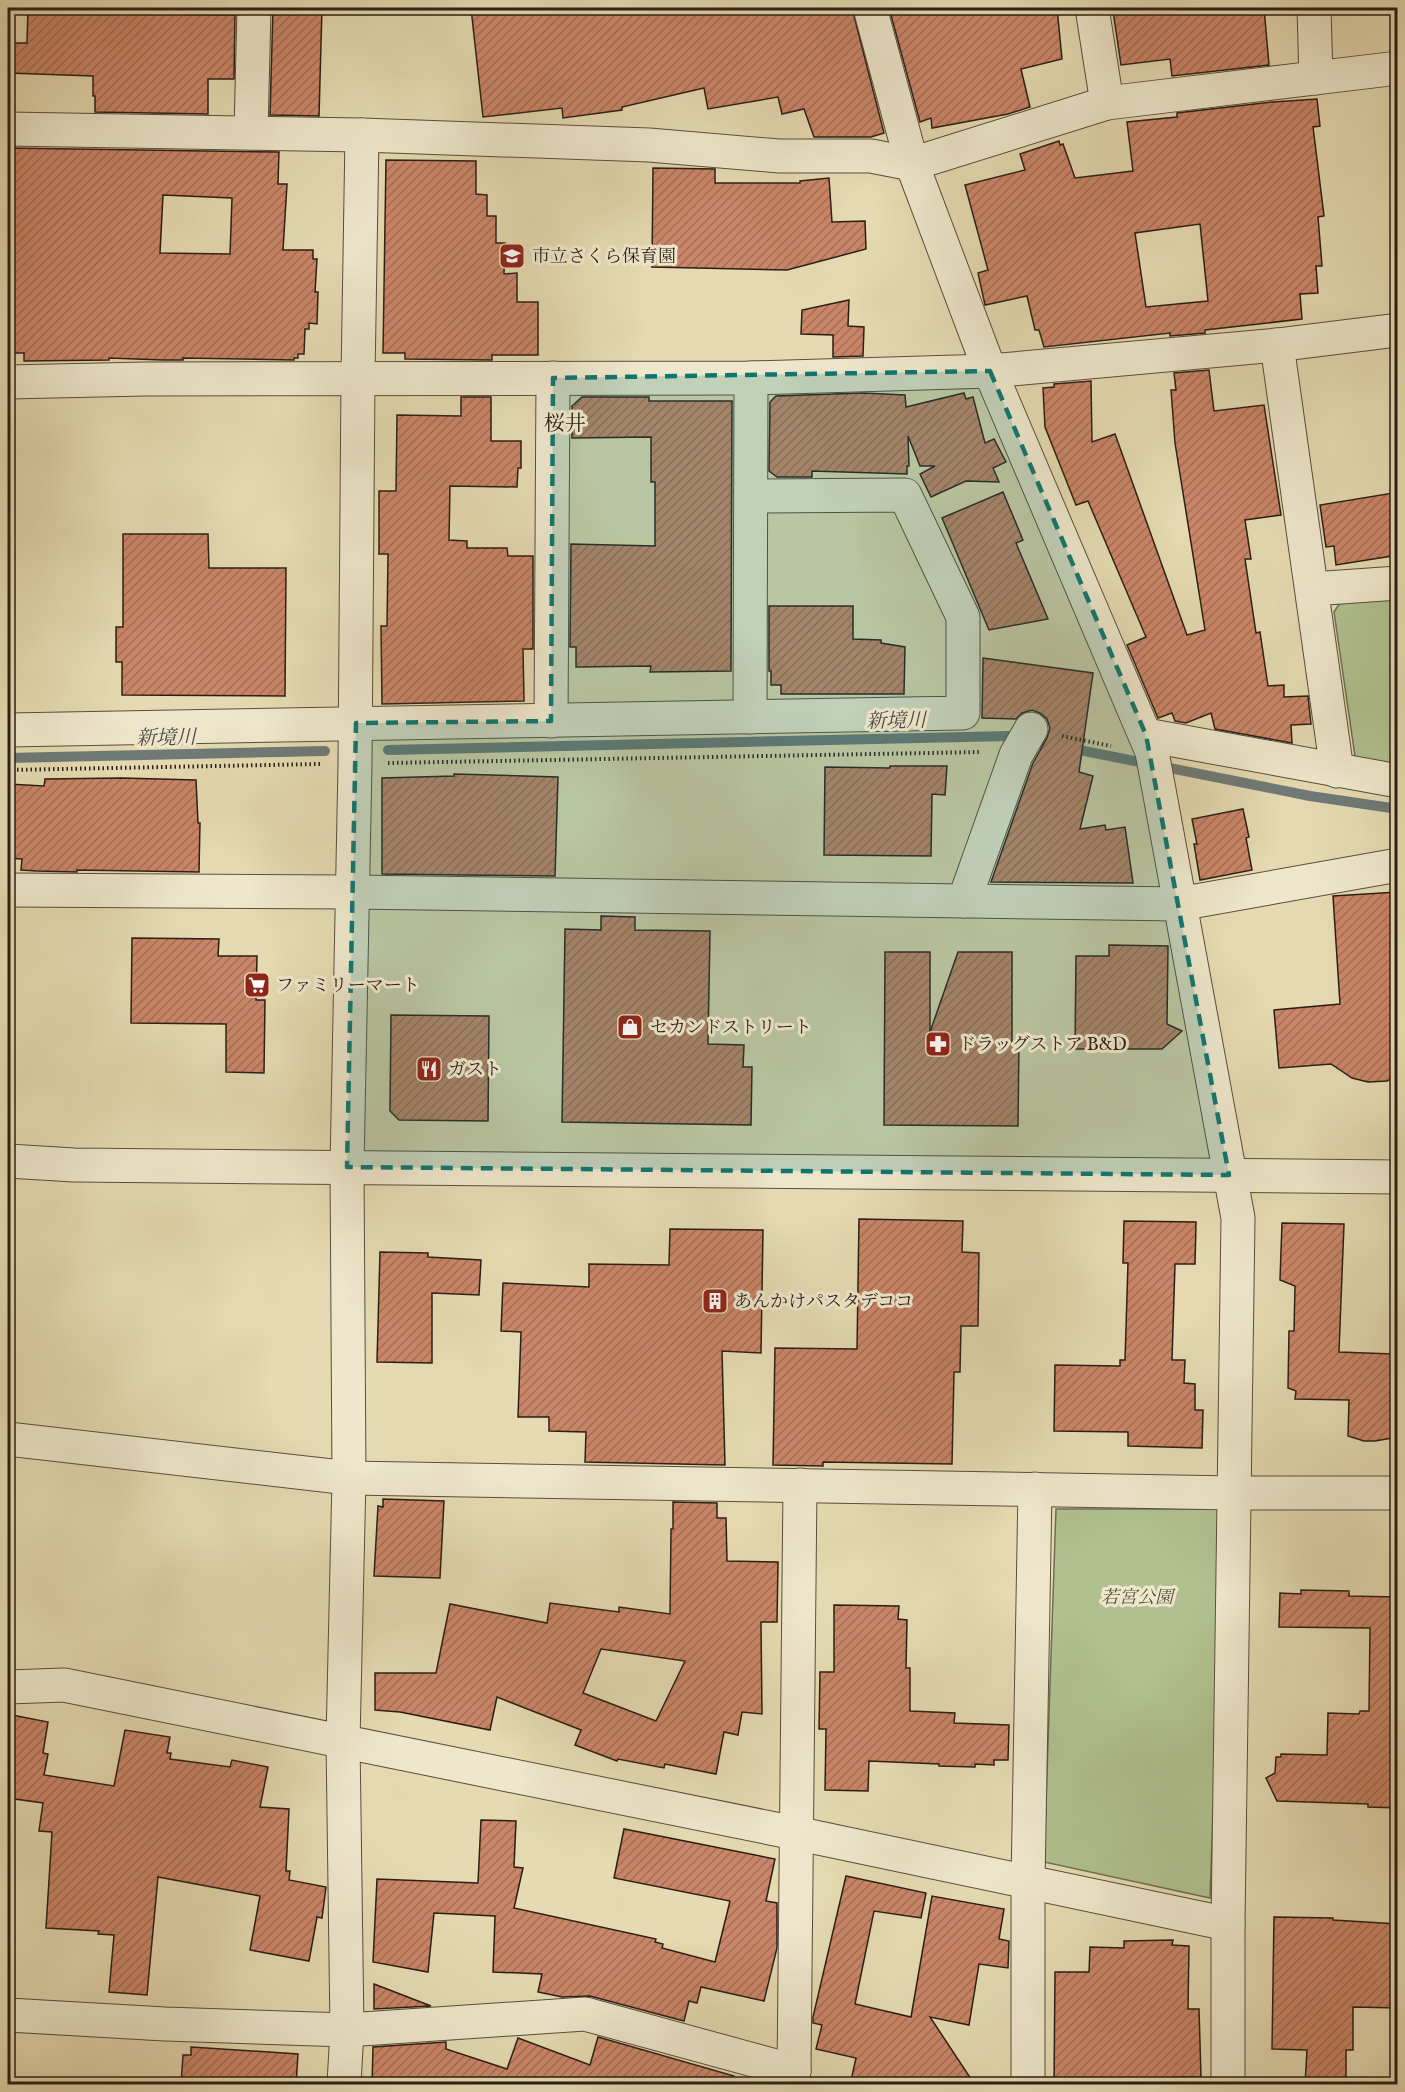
<svg xmlns="http://www.w3.org/2000/svg" width="1405" height="2092" font-family="'IM FELL English','Noto Serif JP',serif">
<style>
.park{fill:#b0c18f;stroke:#6e7052;stroke-width:1.5}
.lines{fill:none;stroke-linecap:round;stroke-linejoin:round}
.stream{stroke:#6f7a77;stroke-width:10}
.building{fill:url(#building-hatch);stroke:#2c1e16;stroke-width:1.5;fill-rule:evenodd}
.minor-casing{stroke:#5a4d3d;stroke-width:35}
.path{stroke:#2c1e16;stroke-width:4;stroke-dasharray:1.5 3;stroke-linecap:butt}
.minor{stroke:#eee7cc;stroke-width:33}
.marked{fill:#0f766e;fill-opacity:0.2;stroke:#0f766e;stroke-width:4.5;stroke-dasharray:12 8;stroke-linejoin:round}
.labels{text-anchor:middle;stroke-width:6;stroke-linejoin:round;paint-order:stroke}
.poi-label{font-size:18px;fill:#2c1e16;stroke:#eee7cc;text-anchor:start}
.park-label{font-size:18px;font-style:italic;fill:#544f3a;stroke:#eee7cc}
.water-label{font-size:20px;font-style:italic;fill:#4e4c47;stroke:#eee7cc}
.quarter-label{font-size:21px;fill:#2c1e16;stroke:#eee7cc}
</style>
<defs>
<pattern id="building-hatch" width="6" height="6" patternUnits="userSpaceOnUse" patternTransform="scale(1.5)"><rect width="6" height="6" fill="#ca8668"/><path d="M-1 1l2-2M0 6l6-6M5 7l2-2" fill="none" stroke="#a46d55"/></pattern>
</defs>
<rect width="100%" height="100%" fill="#e5dab1"/>
<filter id="stains"><feTurbulence type="fractalNoise" baseFrequency=".00333" numOctaves="4"/><feColorMatrix values="0 0 0 0 .2 0 0 0 0 .09 0 0 0 0 .02 0 0 0 .5 -.17"/></filter>
<radialGradient id="worn" r=".72"><stop offset=".6" stop-color="#630" stop-opacity="0"/><stop offset="1" stop-color="#630" stop-opacity=".3"/></radialGradient>
<!-- park -->
<g class="park">
<path d="M1397,595V770L1364,764L1355,756L1334,612L1342,600Z"/>
<path d="M1056,1509H1224L1210,1898L1044,1862Z"/>
</g>
<g class="lines">
<!-- stream -->
<g class="stream">
<path d="M388,750L1009,736L1310,796L1398,809"/>
<path d="M8,758L325,751"/>
</g>
</g>
<!-- building -->
<g class="building">
<path d="M28,8L88,10V13L235,15L234,79H208V114L95,112V96H93V76L8,73V43H27Z"/>
<path d="M273,8H322L319,116L270,115Z"/>
<path d="M471,8H852L884,133L871,137H814L804,109L782,114L778,97L708,109L704,88L622,107V110L563,118L562,108L483,117Z"/>
<path d="M889,8H1057L1062,59L1021,69L1030,107L1008,114L932,128L931,118L920,122Z"/>
<path d="M1135,8H1264L1269,65L1172,76L1170,59L1121,65L1113,11Z"/>
<path d="M1317,99L1320,126L1313,127L1324,216L1318,217L1322,266H1316L1318,293L1300,294L1302,319L1205,330V333L1170,336V333L1044,347L1039,330H1035L1027,296L985,305L978,273L988,270L965,185L1025,170L1020,154L1059,141L1060,145L1063,144L1075,178L1133,171L1127,122L1177,117V113L1273,102ZM1200,224L1208,301L1146,307L1135,233Z"/>
<path d="M8,148L279,152L278,184H287L283,250H313V259H317L315,292H318L317,324L309,323V329H305L304,354H298V358H294V360L183,358V360H163L109,358V360L24,361V353H8ZM163,195L232,198L230,254L160,253Z"/>
<path d="M386,160L476,161V194L487,195V216H496V243H505L504,274L517,273V302H538V355H492V360L405,359V353H383Z"/>
<path d="M653,168L715,169V183H800V181L829,178L832,222L865,221L866,249L787,270L652,267Z"/>
<path d="M849,300L848,326L864,327L863,356L833,357V335L801,334L802,310Z"/>
<path d="M1209,370L1214,411L1264,405L1281,515L1245,520L1251,559H1245L1256,633L1260,632L1268,686L1284,685V697L1308,696L1311,724L1291,725L1292,743L1215,729L1211,713L1186,723L1175,721L1172,713L1158,718L1127,645L1146,637L1088,501L1076,505L1045,427L1043,388L1054,387V384L1091,381L1092,442L1115,434L1187,635L1205,630L1175,443L1171,390H1176L1174,373Z"/>
<path d="M863,393L905,395L906,407L964,393L966,399L973,397L985,443L994,439L1006,462L993,468L999,482L966,481L931,497L920,474L935,466H920L908,436L909,466H907V474L812,471V477H777L769,471L770,402L776,396Z"/>
<path d="M461,397H491V441H521V468H518L517,487L450,486L449,540L467,541V548H507L508,556H533V649H523L524,701L382,704L381,626H387L388,554H379V491H396L397,415L461,416Z"/>
<path d="M582,397H649V401H732L731,671L650,672L651,666L576,667V647H570L571,544L655,546V482H651V437L572,438V406Z"/>
<path d="M1003,492L1023,540L1016,543L1048,619L989,630L942,518Z"/>
<path d="M1393,493L1398,521V555L1336,565L1334,546L1326,547L1320,505Z"/>
<path d="M123,534H208L209,568H286L285,696L122,695V662H116V627H123Z"/>
<path d="M769,606H853V639L881,640V643L905,647L904,694H781V685H771V671H769Z"/>
<path d="M983,658L1093,673L1079,772L1093,776L1080,829L1105,825L1106,830L1125,827L1133,883L991,882L1033,763L1047,738L1050,728L1047,719L1040,713L1032,710L1022,713L1016,719L982,718Z"/>
<path d="M890,766H947L945,795L932,794L931,856L824,855L825,767L890,768Z"/>
<path d="M454,774L558,777L555,876L382,874V778L454,776Z"/>
<path d="M122,778L196,780L198,823H200L199,872L77,870V872L37,871L21,870L22,859L8,858V784L44,786L45,779Z"/>
<path d="M1243,809L1249,837L1246,838L1252,870L1200,880L1194,844H1197L1192,819Z"/>
<path d="M1398,892V1076L1387,1081L1368,1082L1352,1078L1331,1064L1279,1068L1274,1010L1340,1004L1333,896Z"/>
<path d="M601,916L635,917V930L710,931L708,1044L744,1045L743,1067H752L751,1125L562,1122L565,929L601,930Z"/>
<path d="M132,938L219,939L218,956H257L256,1000H265L264,1073L226,1072V1024L131,1023Z"/>
<path d="M1109,945L1168,946L1167,1024L1182,1031L1162,1049H1075L1076,956H1109Z"/>
<path d="M885,952H930V1032L958,952H1012V1043H1019L1018,1126L884,1125Z"/>
<path d="M391,1015L489,1016L488,1121L399,1120L390,1111Z"/>
<path d="M859,1219L963,1221L962,1252L979,1253L978,1326H961L960,1372H954L952,1464L823,1462V1466L773,1465L775,1348L857,1349Z"/>
<path d="M1124,1221L1196,1222L1195,1264H1175L1172,1360H1185L1184,1383L1195,1384V1410H1203L1202,1448L1128,1446V1432L1054,1431L1055,1365L1120,1366V1360H1125L1128,1263H1123Z"/>
<path d="M1282,1223L1344,1224L1339,1352L1393,1354L1392,1438L1375,1441H1364L1348,1436L1349,1400L1295,1399L1296,1391L1288,1388L1289,1331H1294L1295,1286L1280,1280Z"/>
<path d="M670,1229L763,1230L761,1353L722,1351L725,1465L585,1462L586,1432L549,1431V1417H518L521,1332L501,1331L503,1283L589,1287V1264L669,1265Z"/>
<path d="M380,1252L428,1253V1257L481,1260L479,1295L432,1293V1363L377,1362Z"/>
<path d="M383,1499L444,1501L440,1578L374,1576L378,1506L383,1507Z"/>
<path d="M673,1502L717,1503V1518H726L727,1561L778,1562L777,1622H761L762,1714L742,1712L738,1735L724,1732L716,1774L665,1764L664,1768L618,1759L617,1761L575,1745L581,1730L497,1697L490,1730L400,1712L375,1710V1673H436L450,1604L547,1623L550,1603L619,1612V1607L670,1614L671,1529H673ZM601,1649L685,1661L656,1721L583,1693Z"/>
<path d="M1301,1590L1349,1591V1596L1398,1597V1808L1368,1807V1804L1277,1801L1266,1778L1275,1773L1276,1757H1281V1754L1327,1755L1328,1713L1359,1714L1360,1711H1369L1370,1628L1279,1627L1280,1593L1301,1594Z"/>
<path d="M834,1605L899,1606L898,1619L907,1620L906,1668H910V1711L955,1713L954,1723L1009,1725L1008,1760H994V1765L975,1764V1767L939,1766V1764L869,1761L868,1791L825,1790L826,1729H819L820,1672H834Z"/>
<path d="M12,1715L48,1722L43,1753L48,1754L44,1775L114,1786L125,1730L170,1737L167,1753H171L170,1759L230,1767L232,1760L268,1767L260,1807L289,1809L286,1871H290L289,1880L326,1887L322,1918L317,1917L309,1961L250,1950L260,1896L158,1877L147,1995L109,1992L114,1935L98,1934L99,1931L46,1928L52,1832L39,1831L43,1803L8,1798V1728L10,1729Z"/>
<path d="M481,1820L516,1821L514,1867L523,1868L514,1908L656,1939L655,1942L663,1944L662,1948L715,1962L730,1901L614,1878L624,1829L775,1859L766,1901L777,1903V1948L764,2001L701,1987L697,2003L689,2001L684,2021L590,1996L562,1997L538,1992L542,1974L493,1972L495,1916L434,1913L428,1972L373,1962L377,1879L478,1883Z"/>
<path d="M846,1876L926,1893L921,1918L874,1911L855,2004L911,2017L932,1896L1004,1909L999,1939L1009,1941L1008,1968L979,1964L969,2025L930,2017L975,2085H850L856,2058L816,2049L822,2025L813,2023V2017Z"/>
<path d="M1274,1917L1333,1918V1920L1398,1924V2008L1353,2007V2050H1346V2085H1305L1307,2050L1272,2049Z"/>
<path d="M1173,1940L1172,1945L1189,1946L1188,2009H1199L1201,2077H1173V2085H1054L1055,1972H1089L1090,1947L1124,1948V1941Z"/>
<path d="M374,1984L431,2006L374,2009Z"/>
<path d="M598,2037L734,2076L733,2085H372L373,2047L446,2042V2049L507,2069L518,2038L590,2065Z"/>
<path d="M191,2047L298,2054L296,2085H181L183,2055H191Z"/>
</g>
<g class="lines">
<!-- minor casing -->
<g class="minor-casing">
<g id="minor">
<path d="M870,8L912,164L990,371L1152,752L1238,1218L1228,1924V2084"/>
<path d="M1092,8L1107,103"/>
<path d="M1314,8L1316,78"/>
<path d="M8,129L362,135L649,145L779,156H871L912,164L1107,103L1398,68"/>
<path d="M251,133L254,8"/>
<path d="M1277,345L1337,771"/>
<path d="M8,382L145,379L751,378L990,371L1277,345L1398,330"/>
<path d="M1312,589L1398,583"/>
<path d="M750,717L751,378"/>
<path d="M551,721L553,378"/>
<path d="M8,730L963,713V617L905,495L751,496"/>
<path d="M1146,735L1398,781"/>
<path d="M8,890L353,892L1179,904L1398,865"/>
<path d="M964,901L1016,755L1031,729"/>
<path d="M8,1161L74,1165L1398,1177"/>
<path d="M8,1439L349,1478L1235,1493H1398"/>
<path d="M8,1687L64,1685L795,1833L1228,1924"/>
<path d="M8,2015L165,2024L347,2030L585,2014L794,2071"/>
<path d="M344,2084L347,2030L343,1741L349,1478L347,1167L355,764L358,378L362,135"/>
<path d="M790,2084L794,2071L800,1485"/>
<path d="M1028,2084V1882L1035,1489"/>
</g>
</g>
<!-- path -->
<g class="path">
<path d="M1062,736L1111,746"/>
<path d="M388,763L980,752"/>
<path d="M8,770L320,764"/>
</g>
<!-- minor -->
<use href="#minor" class="minor"/>
</g>
<!-- marked area -->
<path class="marked" d="M990,371L1146,735L1229,1175L347,1167L356,723L551,721L553,378Z"/>
<!-- icons -->
<defs>
<g id="school-square" transform="scale(1.35)"><rect x="-9" y="-9" width="18" height="18" rx="4" fill="#8f2418" stroke="#eee7cc"/><path d="M0-5L7-2L0 1L-7-2ZM-4 1L0 2.5L4 1V4Q0 6-4 4Z" fill="#fff"/></g>
<g id="supermarket-square" transform="scale(1.35)"><rect x="-9" y="-9" width="18" height="18" rx="4" fill="#8f2418" stroke="#eee7cc"/><path d="M-6-5.5h2.5l.6 2H6L4.5 2H-2.5L-4.4-4H-6ZM-1.5 3.2a1.3 1.3 0 1 0 .1 0ZM3 3.2a1.3 1.3 0 1 0 .1 0Z" fill="#fff"/></g>
<g id="shop-square" transform="scale(1.35)"><rect x="-9" y="-9" width="18" height="18" rx="4" fill="#8f2418" stroke="#eee7cc"/><path d="M-5-2.5h2.3a2.7 3.5 0 0 1 5.4 0H5L5.5 6h-11ZM-1.5-2.5h3a1.5 2.3 0 0 0-3 0Z" fill="#fff"/></g>
<g id="pharmacy-square" transform="scale(1.35)"><rect x="-9" y="-9" width="18" height="18" rx="4" fill="#8f2418" stroke="#eee7cc"/><path d="M-2-6h4v4h4v4h-4v4h-4v-4h-4v-4h4Z" fill="#fff"/></g>
<g id="restaurant-square" transform="scale(1.35)"><rect x="-9" y="-9" width="18" height="18" rx="4" fill="#8f2418" stroke="#eee7cc"/><path d="M-5-6h1v4h1v-4h1v4h1v-4h1v5L-1.5 .5V6h-2V.5L-5-1ZM5-6V6H3V1.5H1.5Q1.5-4 5-6Z" fill="#fff"/></g>
<g id="building-square" transform="scale(1.35)"><rect x="-9" y="-9" width="18" height="18" rx="4" fill="#8f2418" stroke="#eee7cc"/><path d="M-4-6H4V6H1V3H-1V6H-4ZM-2.5-4.3h1.7v1.8h-1.7ZM.8-4.3h1.7v1.8H.8ZM-2.5-1h1.7V.8h-1.7ZM.8-1h1.7V.8H.8Z" fill="#fff"/></g>
</defs>
<g fill-rule="evenodd">
<use href="#school-square" x="512" y="256"/>
<use href="#supermarket-square" x="257" y="985"/>
<use href="#shop-square" x="630" y="1027"/>
<use href="#pharmacy-square" x="938" y="1044"/>
<use href="#restaurant-square" x="429" y="1069"/>
<use href="#building-square" x="715" y="1301"/>
</g>
<g class="labels">
<!-- poi labels -->
<g class="poi-label">
<text x="532" y="262">市立さくら保育園</text>
<text x="276" y="991">ファミリーマート</text>
<text x="650" y="1033">セカンドストリート</text>
<text x="958" y="1050">ドラッグストア B&amp;D</text>
<text x="448" y="1075">ガスト</text>
<text x="734" y="1307">あんかけパスタデココ</text>
</g>
<!-- park labels -->
<g class="park-label">
<text x="1137" y="1603">若宮公園</text>
</g>
<!-- water labels -->
<g class="water-label">
<text transform="translate(896 720) rotate(-1)" y="7">新境川</text>
<text transform="translate(166 737) rotate(-1)" y="7">新境川</text>
</g>
<!-- quarter labels -->
<g class="quarter-label">
<text x="565" y="430">桜井</text>
</g>
</g>
<!-- margin -->
<rect width="1405" height="2092" fill="none" stroke="#e5dab1" stroke-width="30"/>
<rect x="9" y="9" width="1387" height="2074" fill="none" stroke="#2c1e16" stroke-width="3"/>
<rect x="15" y="15" width="1375" height="2062" fill="none" stroke="#2c1e16" stroke-width="1.5"/>
<rect width="100%" height="100%" filter="url(#stains)"/>
<rect width="100%" height="100%" fill="url(#worn)"/>
</svg>
